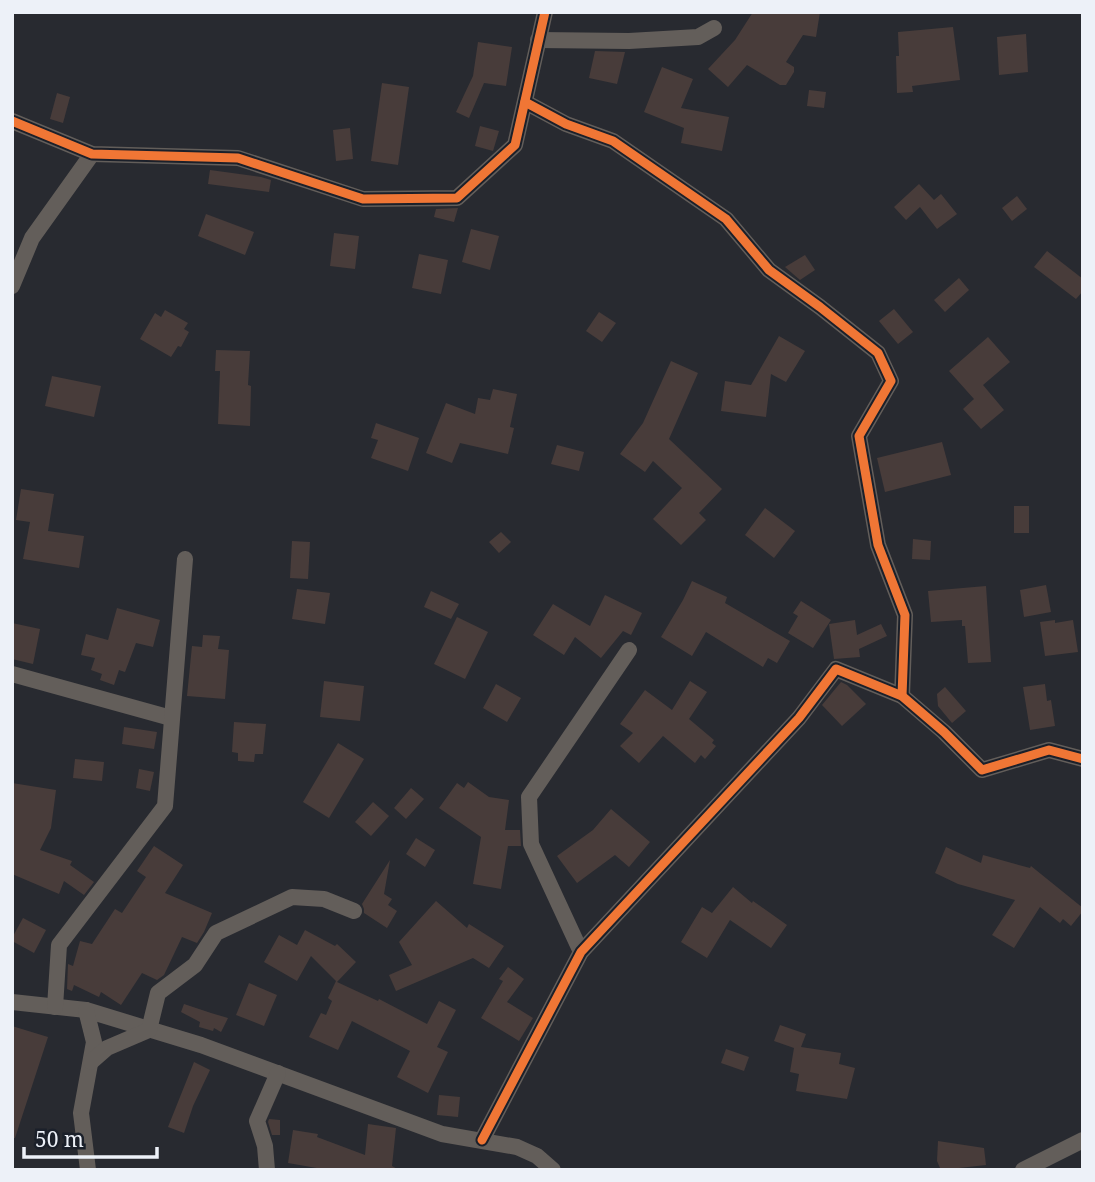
<svg xmlns="http://www.w3.org/2000/svg" width="1095" height="1182" font-family="'Noto Serif',serif">
<style>
.building{fill:#483c3a}
.lines{fill:none;stroke-linecap:round;stroke-linejoin:round}
.street{stroke:#635e5a;stroke-width:16}
.cycleway-casing{stroke:#1b202a;stroke-width:13}
.cycleway{stroke:#f07635;stroke-width:9}
</style>
<rect width="100%" height="100%" fill="#282a30"/>
<!-- building -->
<g class="building">
<path d="M753,12H820L816,37L803,35L786,62L794,67V72L786,85H780L747,65L728,87L708,69L735,40Z"/>
<path d="M953,27L960,80L912,86L913,92L897,93L896,56H899L898,32Z"/>
<path d="M1026,34L1028,72L999,75L997,37Z"/>
<path d="M478,42L512,47L506,86L484,83L469,118L456,112L473,76Z"/>
<path d="M595,51L625,52L617,84L589,78Z"/>
<path d="M662,67L693,79L681,108L729,117L722,151L681,143L684,128L644,112Z"/>
<path d="M382,83L409,87L398,165L371,161Z"/>
<path d="M809,90L826,92L824,108L807,106Z"/>
<path d="M57,93L70,97L63,123L50,119Z"/>
<path d="M480,126L499,131L493,151L475,146Z"/>
<path d="M350,128L353,159L336,161L333,130Z"/>
<path d="M210,170L261,177L271,180L269,192L208,184Z"/>
<path d="M919,184L934,200L941,194L957,214L937,229L920,207L906,220L894,207Z"/>
<path d="M1017,196L1027,209L1012,221L1002,208Z"/>
<path d="M458,208L454,222L434,217L436,209Z"/>
<path d="M206,214L254,232L245,255L198,236Z"/>
<path d="M471,229L499,236L490,270L462,262Z"/>
<path d="M334,233L359,236L355,269L330,266Z"/>
<path d="M1047,251L1083,279V291L1076,299L1034,267Z"/>
<path d="M419,254L448,260L441,294L412,288Z"/>
<path d="M805,255L815,270L800,280L785,267Z"/>
<path d="M959,278L969,290L945,312L934,300Z"/>
<path d="M894,309L913,332L898,344L879,321Z"/>
<path d="M165,310L188,323L184,329L189,332L181,347L178,346L171,357L140,339L155,313L161,317Z"/>
<path d="M599,312L616,323L602,342L586,331Z"/>
<path d="M779,336L805,351L786,382L771,374L766,417L721,411L725,381L751,385Z"/>
<path d="M988,337L1010,362L983,385L1004,410L981,429L963,409L974,399L949,371Z"/>
<path d="M216,350L250,351L248,385L251,386L250,426L218,424L220,371H215Z"/>
<path d="M671,361L698,373L669,439L722,489L699,513L706,520L681,545L653,519L682,488L653,461L645,472L620,454L643,423Z"/>
<path d="M52,376L101,386L94,417L45,406Z"/>
<path d="M493,389L517,394L510,427L514,428L508,454L460,443L452,463L426,453L446,403L475,414L478,398L490,400Z"/>
<path d="M376,423L419,438L408,471L371,458L378,440L371,438Z"/>
<path d="M942,442L951,475L885,492L877,458Z"/>
<path d="M557,445L584,452L579,471L551,464Z"/>
<path d="M21,489L54,494L48,531L84,536L79,568L23,559L30,522L16,520Z"/>
<rect x="1014" y="506" width="15" height="27"/>
<path d="M765,508L795,531L774,558L745,535Z"/>
<path d="M501,532L511,542L499,553L489,542Z"/>
<path d="M913,539L931,541L930,560L912,559Z"/>
<path d="M292,541L310,542L308,579L290,578Z"/>
<path d="M692,581L727,597L725,603L790,641L777,663L768,658L763,667L706,632L692,656L661,637L683,600Z"/>
<path d="M1046,585L1051,612L1024,617L1020,590Z"/>
<path d="M986,586L991,662L968,663L965,626H962V620L931,622L928,591Z"/>
<path d="M297,589L330,593L325,624L292,619Z"/>
<path d="M431,591L459,604L451,619L424,607Z"/>
<path d="M605,595L642,613L631,635L623,631L601,658L575,637L564,655L533,635L553,604L590,626Z"/>
<path d="M801,601L831,620L813,648L788,633L798,616L793,613Z"/>
<path d="M117,608L160,620L153,647L136,643L125,672L119,670L114,685L100,680L102,674L91,670L95,658L81,655L86,634L108,640Z"/>
<path d="M457,617L488,632L465,679L434,664Z"/>
<path d="M855,620L857,635L881,624L887,636L859,649L860,657L834,659L829,624Z"/>
<path d="M1055,620V623L1073,620L1078,652L1045,656L1040,622Z"/>
<path d="M12,623L40,629L33,664L12,659Z"/>
<path d="M203,635L220,636L218,649L229,650L225,699L187,696L192,646L202,647Z"/>
<path d="M324,681L364,686L360,721L320,717Z"/>
<path d="M690,681L707,692L689,719L714,740L712,743L716,746L705,759L701,755L695,763L663,736L639,763L620,746L633,733L620,724L645,690L672,710Z"/>
<path d="M841,682L847,685L866,704L842,726L822,705Z"/>
<path d="M496,684L521,698L507,722L483,708Z"/>
<path d="M1045,684L1047,701L1051,700L1055,726L1030,730L1023,687Z"/>
<path d="M945,687L966,711L952,723L938,706L937,694Z"/>
<path d="M234,722L266,724L263,754H255L254,762L238,761V753L232,752Z"/>
<path d="M124,727L157,732L154,749L122,744Z"/>
<path d="M338,743L364,759L329,818L303,802Z"/>
<path d="M75,759L104,762L102,781L73,778Z"/>
<path d="M139,769L154,772L150,791L136,788Z"/>
<path d="M468,782L489,797L509,800L505,830H520L521,846H508L501,889L473,884L481,837L439,808L457,783L464,788Z"/>
<path d="M12,783L56,790L51,828L40,850L72,861L70,865L94,882L84,895L64,881L59,894L12,874Z"/>
<path d="M411,788L424,799L406,819L394,808Z"/>
<path d="M373,802L389,816L371,836L355,822Z"/>
<path d="M611,809L650,842L629,867L615,855L577,883L557,856L593,830Z"/>
<path d="M416,838L435,850L425,867L406,854Z"/>
<path d="M154,846L183,865L165,893L212,913L204,932L197,943L182,937L164,975L157,980L142,973L121,1005L101,992L99,997L74,985L72,991L67,989L68,964L73,966L80,941L92,944L115,909L122,913L146,877L137,871Z"/>
<path d="M946,847L981,863L983,855L1030,868L1031,866L1083,908V911L1071,926L1063,919L1060,923L1040,907L1014,948L992,935L1015,900L958,884L935,873Z"/>
<path d="M390,860L384,894L392,899L388,905L397,911L387,928L364,913V909L362,904Z"/>
<path d="M733,887L752,903L753,901L787,925L771,948L730,920L707,958L681,942L702,907L712,913Z"/>
<path d="M436,901L467,928L469,924L504,946L489,968L473,958L396,991L389,975L412,965L399,942Z"/>
<path d="M23,918L46,930L34,953L12,941V938Z"/>
<path d="M305,930L335,946L337,944L356,962L337,982L378,1001L379,999L427,1024L439,1001L456,1010L437,1047L448,1052L428,1093L397,1077L410,1051L352,1021L338,1050L309,1037L321,1013L326,1015L332,1001L328,998L336,981L311,956L297,981L264,962L279,935L297,945Z"/>
<path d="M508,967L524,979L507,1002L533,1018L519,1041L481,1018L503,981L499,979Z"/>
<path d="M249,983L277,995L264,1026L236,1015Z"/>
<path d="M184,1004L211,1013L228,1018L221,1032L214,1028L213,1031L199,1027L200,1022L181,1012Z"/>
<path d="M780,1025L806,1034L801,1047L841,1053L839,1064L855,1068L847,1099L796,1091L799,1074L790,1072L794,1048L774,1041Z"/>
<path d="M12,1026L48,1037L15,1138H12Z"/>
<path d="M726,1049L749,1057L744,1071L721,1063Z"/>
<path d="M194,1062L210,1070L193,1106L184,1133L168,1127Z"/>
<path d="M439,1095L460,1097L458,1117L437,1115Z"/>
<path d="M269,1119L280,1120V1135H272L268,1122Z"/>
<path d="M368,1124L396,1128L392,1166L399,1170H328L288,1163L293,1130L318,1134L317,1137L365,1155Z"/>
<path d="M938,1141L984,1148L986,1165L950,1169L940,1168L937,1161Z"/>
</g>
<g class="lines">
<!-- street -->
<g class="street">
<path d="M538,40L629,41L698,37L714,28"/>
<path d="M525,102L566,124L613,141L726,219L769,270L820,307L878,353L891,381L859,436L878,545L905,615L902,696"/>
<path d="M12,121L92,154L238,158L363,199L457,198L515,145L545,12"/>
<path d="M12,286L32,238L92,154"/>
<path d="M12,674L171,718"/>
<path d="M581,952L531,844L529,797L629,650"/>
<path d="M12,1002L86,1010L201,1045L442,1134L517,1147L537,1156L553,1170"/>
<path d="M55,1007L59,945L165,806L185,559"/>
<path d="M86,1010L94,1042L81,1113L88,1170"/>
<path d="M91,1062L107,1048L149,1030L158,993L195,965L216,933L292,897L324,899L354,911"/>
<path d="M482,1140L581,952L799,718L836,669L902,696L944,732L982,770L1049,750L1083,759"/>
<path d="M267,1170L265,1146L257,1121L278,1073"/>
<path d="M1023,1170L1083,1140"/>
</g>
<!-- cycleway casing -->
<g class="cycleway-casing">
<g id="cycleway">
<path d="M525,102L566,124L613,141L726,219L769,270L820,307L878,353L891,381L859,436L878,545L905,615L902,696"/>
<path d="M12,121L92,154L238,158L363,199L457,198L515,145L545,12"/>
<path d="M482,1140L581,952L799,718L836,669L902,696L944,732L982,770L1049,750L1083,759"/>
</g>
</g>
<!-- cycleway -->
<use href="#cycleway" class="cycleway"/>
</g>
<!-- border -->
<rect width="1095" height="1182" fill="none" stroke="#edf1f8" stroke-width="28"/>
<!-- scale -->
<path d="M24 1147v10h133v-10" fill="none" stroke="#edf1f8" stroke-width="3.5"/>
<text x="35" y="1147" font-size="21" fill="#edf1f8" stroke="#1b202a" stroke-width="5" paint-order="stroke">50 m</text>
</svg>
